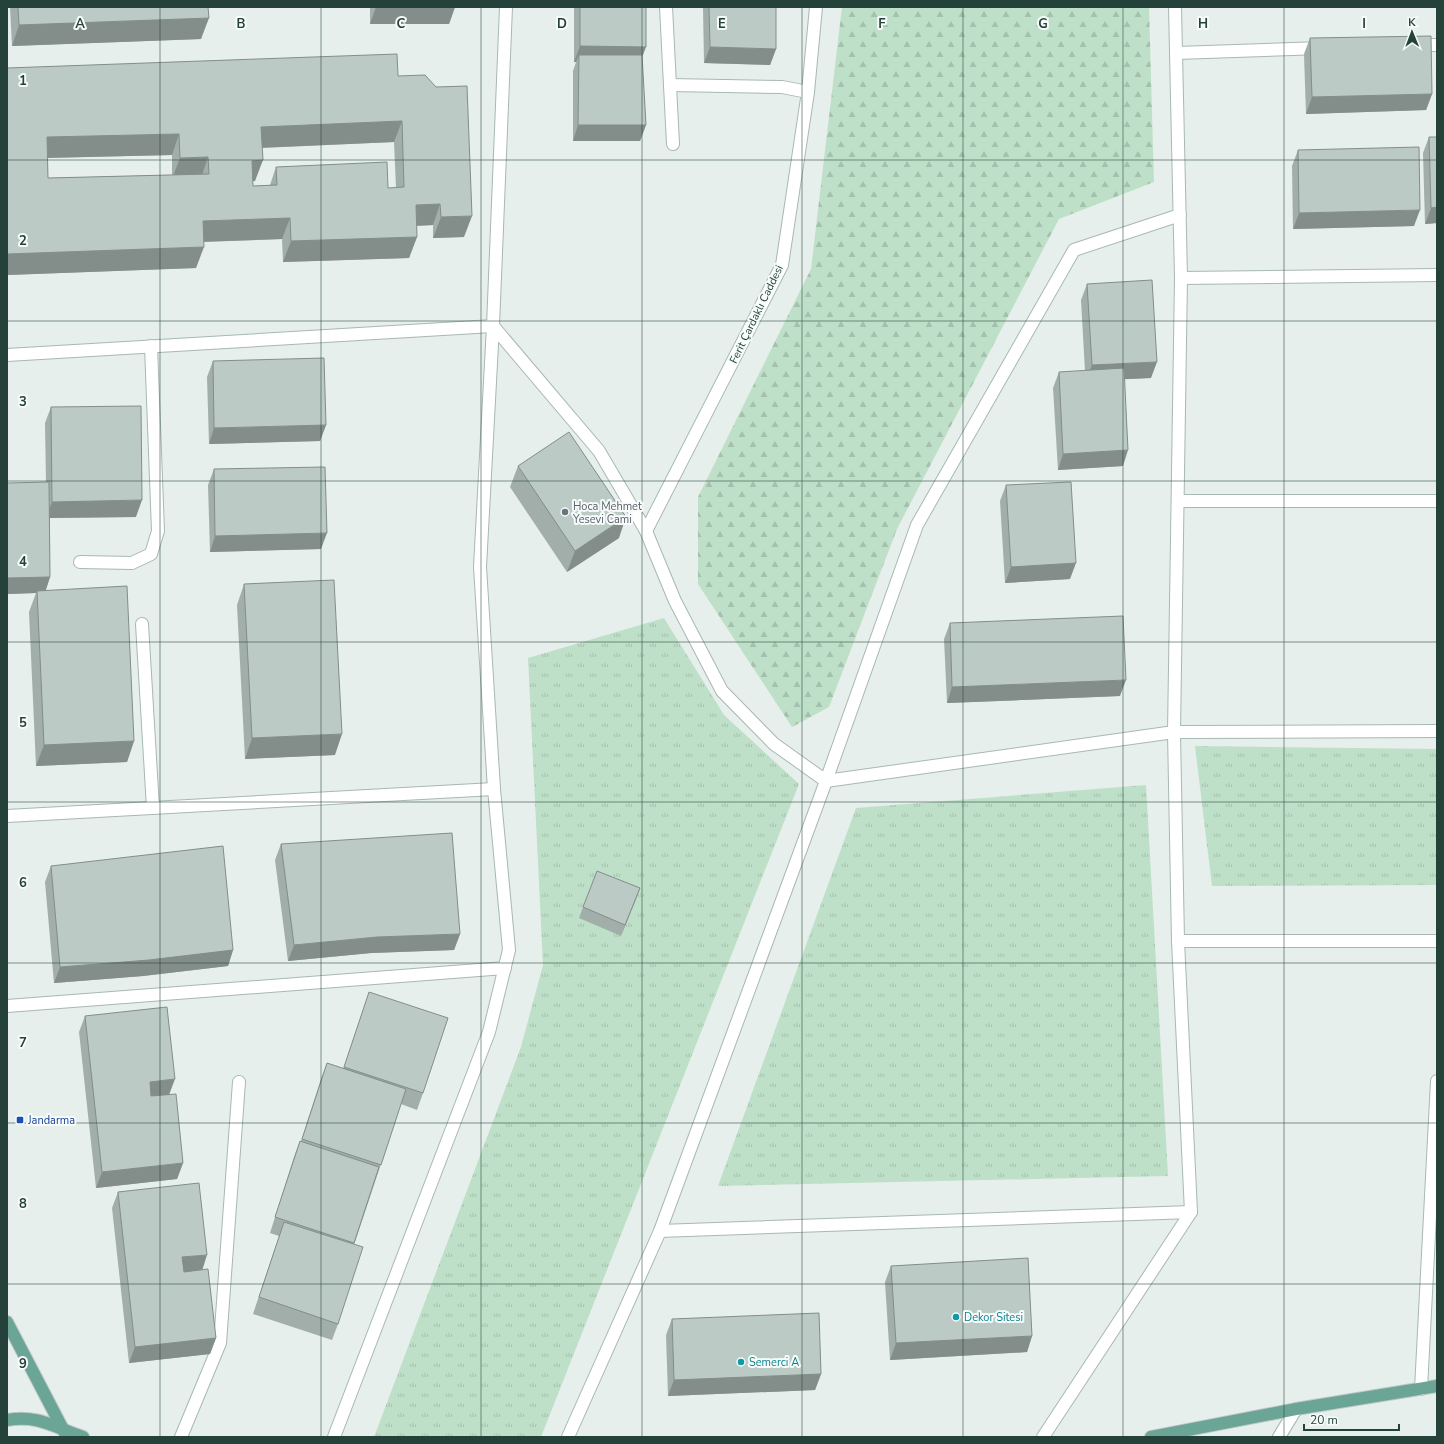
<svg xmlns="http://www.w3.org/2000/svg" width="1444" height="1444" font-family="'Nunito Sans',sans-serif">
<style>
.grass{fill:url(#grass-tufts)}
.forest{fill:url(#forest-firs)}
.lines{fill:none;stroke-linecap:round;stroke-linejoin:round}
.minor-casing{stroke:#a8b8b2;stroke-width:14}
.major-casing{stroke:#c2cac8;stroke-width:14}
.minor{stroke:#fff;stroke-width:12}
.major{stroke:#6aa596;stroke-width:12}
.wall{fill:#a1aea9;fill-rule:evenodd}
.shaded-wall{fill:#838d89}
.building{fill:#bbcac4;stroke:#838d89;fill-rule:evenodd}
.grid{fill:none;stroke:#24423a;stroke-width:1;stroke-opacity:0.55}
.worship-dot{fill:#6b7280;stroke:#f7fbf9;stroke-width:1.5}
.transit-dot{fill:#1a4fb4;stroke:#f7fbf9;stroke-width:1.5}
.culture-dot{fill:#0f9aa8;stroke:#f7fbf9;stroke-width:1.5}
.labels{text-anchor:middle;stroke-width:4;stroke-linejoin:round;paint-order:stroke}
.street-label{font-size:11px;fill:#24423a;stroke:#f7fbf9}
.worship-label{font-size:11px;fill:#5b616d;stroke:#f7fbf9;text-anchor:start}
.transit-label{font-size:11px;fill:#164399;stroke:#f7fbf9;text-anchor:start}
.culture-label{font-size:11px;fill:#0d838f;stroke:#f7fbf9;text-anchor:start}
.grid-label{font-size:13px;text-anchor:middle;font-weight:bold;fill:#24423a;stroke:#f7fbf9;stroke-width:4;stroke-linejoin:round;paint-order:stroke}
</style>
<defs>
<pattern id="grass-tufts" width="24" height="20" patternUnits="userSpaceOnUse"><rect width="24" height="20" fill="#bfe0c8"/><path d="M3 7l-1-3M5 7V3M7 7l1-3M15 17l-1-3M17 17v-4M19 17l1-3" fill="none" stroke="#a4c1ad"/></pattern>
<pattern id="forest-firs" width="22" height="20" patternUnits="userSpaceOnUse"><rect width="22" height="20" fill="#bfe0c8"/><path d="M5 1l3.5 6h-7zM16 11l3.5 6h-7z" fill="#a4c1ad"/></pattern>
</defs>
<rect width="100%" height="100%" fill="#e6efeb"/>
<!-- grass -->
<g class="grass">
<path d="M664,618L724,715L799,784L541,1437H374L521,1047L543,965L528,658Z"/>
<path d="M1195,746L1437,749V885L1212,886Z"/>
<path d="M1146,785L1168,1176L718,1186L856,808Z"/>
</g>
<!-- forest -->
<path class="forest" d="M842,7H1149L1154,182L1059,219L897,529L829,707L792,727L698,584V497L811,269Z"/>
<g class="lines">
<!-- minor casing -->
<g class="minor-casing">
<g id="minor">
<path d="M666,7L673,144"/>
<path d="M1414,45H1437"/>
<path d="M1177,53L1322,48"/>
<path d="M670,85L782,87L808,92"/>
<path d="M1181,278L1437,275"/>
<path d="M493,326L599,451L646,531L675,601L722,691L774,744L826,781L1174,732L1437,731"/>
<path d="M7,355L493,326"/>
<path d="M1178,501H1437"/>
<path d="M646,531L782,265L808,92L816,7"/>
<path d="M80,562L132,563L151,554L158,531L151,346"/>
<path d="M142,624L153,808"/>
<path d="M7,816L494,789"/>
<path d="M1178,941H1437"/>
<path d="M7,1006L505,968"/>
<path d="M660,1231L1191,1212"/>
<path d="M1421,1389L1437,1081"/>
<path d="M181,1437L220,1343L239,1082"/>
<path d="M334,1437L489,1032L509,950L494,789L480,567L493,326L506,7"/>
<path d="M568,1437L660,1231L826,781L917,525L1074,250L1180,215"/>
<path d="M1043,1437L1191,1212L1178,941L1174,732L1181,278L1175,7"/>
<path d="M1279,1437L1296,1409"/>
</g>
</g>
<!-- major casing -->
<g class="major-casing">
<g id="major">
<path d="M7,1322L67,1437"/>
<path d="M7,1420C40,1415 53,1427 83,1437"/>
<path d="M1151,1437L1296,1409L1437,1386"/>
</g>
</g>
<!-- minor -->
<use href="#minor" class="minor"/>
<!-- major -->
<use href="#major" class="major"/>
</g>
<!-- wall -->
<g class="wall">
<path d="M10,7H208L201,39L12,46Z"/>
<path d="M370,7H455L449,24H370Z"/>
<path d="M574,7H646L642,58L646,125L640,141H573V71L576,62H574Z"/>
<path d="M703,7H776V49L770,65L704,63Z"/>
<path d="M1310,38L1432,94L1426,110L1306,114L1304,54Z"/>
<path d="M7,68L398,76L464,237L433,238V225L417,226V237L409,258L283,262L282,239L203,242L196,268L7,275ZM394,142L396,188H388L276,167L270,185L253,186V181H255L262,148ZM172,155V175L48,178V158Z"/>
<path d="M1429,137H1437V223L1425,224L1423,153Z"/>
<path d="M1298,150L1414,226L1293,229L1292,166Z"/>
<path d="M1087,284L1151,378L1124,379L1123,466L1058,470L1053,388L1059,372L1085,371L1081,300Z"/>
<path d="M213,361L326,425L320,441L209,444L207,377Z"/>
<path d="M51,407L136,517L50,518V577L45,591L134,741L127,762L36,766L29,612L36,593L7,594V483H46L45,423Z"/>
<path d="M518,466L619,538L567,572L510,487Z"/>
<path d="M214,469L321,549L210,552L208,485Z"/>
<path d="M1006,485L1070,579L1005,583L1000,501Z"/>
<path d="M244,584L335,755L245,759L237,605Z"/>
<path d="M950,623L1120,696L947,703L944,639Z"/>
<path d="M281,844L460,934L454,950L371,953L288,961L275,860Z"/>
<path d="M51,866L233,950L228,966L143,976L54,983L45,882Z"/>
<path d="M640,888L621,936L579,918L583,907Z"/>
<path d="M369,992L423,1093L417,1110L401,1104L354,1245L338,1324L332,1340L253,1314L279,1236L270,1233L294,1157L300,1141H301L321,1079L327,1063L343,1069Z"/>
<path d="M85,1016L169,1094L183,1163L177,1179L96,1188L79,1032Z"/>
<path d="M118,1192L202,1270L216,1338L210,1354L129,1363L112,1208Z"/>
<path d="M891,1266L1032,1336L1027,1352L890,1360L885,1282Z"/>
<path d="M672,1319L821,1374L815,1390L668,1396L666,1335Z"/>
</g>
<!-- shaded-wall -->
<g class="shaded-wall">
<path d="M376,7H455L449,24H370Z"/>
<path d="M209,18L201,39L12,46L19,25Z"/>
<path d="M580,46L646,47L640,63L579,55L576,62H574Z"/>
<path d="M710,47L776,49L770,65L704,63Z"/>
<path d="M1432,94L1426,110L1306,114L1312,97Z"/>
<path d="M402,121L394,142L254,148L261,127Z"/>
<path d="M578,125H646L640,141H573Z"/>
<path d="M179,134L172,155L40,158L47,137Z"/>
<path d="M208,157L201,178L172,179L180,158Z"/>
<path d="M263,160L255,181L245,182L252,161Z"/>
<path d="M440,204L433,225L408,226L416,205Z"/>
<path d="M1437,207V223L1425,224L1431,208Z"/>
<path d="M1420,210L1414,226L1293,229L1299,213Z"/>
<path d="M472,216L464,237L433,238L441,217Z"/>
<path d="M290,218L282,239L195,242L203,221Z"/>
<path d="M417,237L409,258L283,262L291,241Z"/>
<path d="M204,247L196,268L7,275V254Z"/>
<path d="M1157,362L1151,378L1086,381L1092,365Z"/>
<path d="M326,425L320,441L209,444L214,428Z"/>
<path d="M1128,450L1123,466L1058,470L1063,454Z"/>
<path d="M142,500L136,517L46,518L52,502Z"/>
<path d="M626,517L619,538L567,572L575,551Z"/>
<path d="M327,533L321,549L210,552L215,536Z"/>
<path d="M1076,563L1070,579L1005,583L1011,567Z"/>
<path d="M50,577L45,593L37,591L36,593L7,594V578Z"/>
<path d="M1126,680L1120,696L947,703L952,687Z"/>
<path d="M342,734L335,755L245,759L252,738Z"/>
<path d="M134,741L127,762L36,766L44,745Z"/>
<path d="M640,888L636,899L621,936L625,925Z"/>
<path d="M460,934L454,950L371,953L288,961L294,945L377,937Z"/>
<path d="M233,950L228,966L143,976L54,983L60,967Z"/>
<path d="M175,1079L169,1095L144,1098L150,1082Z"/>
<path d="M183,1163L177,1179L96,1188L102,1172Z"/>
<path d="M207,1255L202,1271L177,1274L182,1257Z"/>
<path d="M1032,1336L1027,1352L890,1360L896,1343Z"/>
<path d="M216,1338L210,1354L129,1363L135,1347Z"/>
<path d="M821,1374L815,1390L668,1396L674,1380Z"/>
</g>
<!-- building -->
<g class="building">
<path d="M18,7H208L209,18L19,25Z"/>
<path d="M580,7H646V47L580,46Z"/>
<path d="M709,7H776V49L710,47Z"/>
<path d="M1431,36L1432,94L1312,97L1310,38Z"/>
<path d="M397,54L398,76L425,75L436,87L467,86L472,216L441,217L440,204L416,205L417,237L291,241L290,218L203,221L204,247L7,254V68ZM402,121L404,187L388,188L387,162L276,167L277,185L253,186L252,161L263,160L261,127ZM179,134L180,158L208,157L209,174L48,178L47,137Z"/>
<path d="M579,55H642L646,125H578Z"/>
<path d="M1429,137H1437V207L1431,208Z"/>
<path d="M1419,147L1420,210L1299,213L1298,150Z"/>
<path d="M1152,280L1157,362L1092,365L1087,284Z"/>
<path d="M324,358L326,425L214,428L213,361Z"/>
<path d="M1124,368L1128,450L1063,454L1059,372Z"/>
<path d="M141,406L142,500L52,502L51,407Z"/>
<path d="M569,432L626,517L575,551L518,466Z"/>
<path d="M325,467L327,533L215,536L214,469Z"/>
<path d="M49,482L50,577L7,578V483Z"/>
<path d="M1071,482L1076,563L1011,567L1006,485Z"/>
<path d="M334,580L342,734L252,738L244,584Z"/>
<path d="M127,586L134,741L44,745L37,591Z"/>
<path d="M1123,616L1126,680L952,687L950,623Z"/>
<path d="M452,833L460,934L377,937L294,945L281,844Z"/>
<path d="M223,846L233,950L149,960L60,967L51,866Z"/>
<path d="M597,871L640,888L625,925L583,907Z"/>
<path d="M369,992L448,1018L423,1093L344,1067Z"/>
<path d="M167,1007L175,1079L150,1082L151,1096L176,1094L183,1163L102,1172L85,1016Z"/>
<path d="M327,1063L406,1089L381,1165L302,1139Z"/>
<path d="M300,1141L379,1167L354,1243L275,1217Z"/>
<path d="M199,1183L207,1255L182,1257L184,1272L208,1269L216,1338L135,1347L118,1192Z"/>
<path d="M284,1222L363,1247L338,1324L259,1297Z"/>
<path d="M1028,1258L1032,1336L896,1343L891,1266Z"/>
<path d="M819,1313L821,1374L674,1380L672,1319Z"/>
</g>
<!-- grid -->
<path class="grid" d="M160,7V1437M321,7V1437M481,7V1437M642,7V1437M802,7V1437M963,7V1437M1123,7V1437M1284,7V1437M7,160H1437M7,321H1437M7,481H1437M7,642H1437M7,802H1437M7,963H1437M7,1123H1437M7,1284H1437"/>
<!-- markers -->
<circle class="worship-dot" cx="565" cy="512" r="4"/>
<rect class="transit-dot" x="16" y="1116" width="8" height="8" rx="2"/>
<g class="culture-dot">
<circle cx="956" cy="1317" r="4"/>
<circle cx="741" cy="1362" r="4"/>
</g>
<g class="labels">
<!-- street labels -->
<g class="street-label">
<text transform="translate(756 314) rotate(-64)" y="4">Ferit Çardaklı Caddesi</text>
</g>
<!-- worship labels -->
<g class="worship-label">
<text x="573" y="510">Hoca Mehmet<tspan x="573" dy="13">Yesevi Cami</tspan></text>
</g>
<!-- transit labels -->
<g class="transit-label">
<text x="28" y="1124">Jandarma</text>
</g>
<!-- culture labels -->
<g class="culture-label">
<text x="964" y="1321">Dekor Sitesi</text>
<text x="749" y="1366">Semerci A</text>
</g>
</g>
<g class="grid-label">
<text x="80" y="28">A</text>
<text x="241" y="28">B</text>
<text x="401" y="28">C</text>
<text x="562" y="28">D</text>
<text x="722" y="28">E</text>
<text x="882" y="28">F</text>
<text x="1043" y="28">G</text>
<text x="1203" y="28">H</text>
<text x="1364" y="28">I</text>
<text x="23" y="85">1</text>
<text x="23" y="245">2</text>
<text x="23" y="406">3</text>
<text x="23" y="566">4</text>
<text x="23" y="727">5</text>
<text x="23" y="887">6</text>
<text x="23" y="1047">7</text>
<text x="23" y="1208">8</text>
<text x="23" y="1368">9</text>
</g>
<!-- border -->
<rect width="1444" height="1444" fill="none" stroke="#24423a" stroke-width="16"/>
<!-- north arrow -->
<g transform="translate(1412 32) rotate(359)" stroke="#f7fbf9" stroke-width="3" paint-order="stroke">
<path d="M0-3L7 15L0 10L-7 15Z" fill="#24423a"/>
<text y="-6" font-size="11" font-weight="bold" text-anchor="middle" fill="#24423a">K</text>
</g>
<!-- scale -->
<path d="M1304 1424v6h95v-6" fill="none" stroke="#24423a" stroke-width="2"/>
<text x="1310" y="1424" font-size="12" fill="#24423a" stroke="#f7fbf9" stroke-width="3" paint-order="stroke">20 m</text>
</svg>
